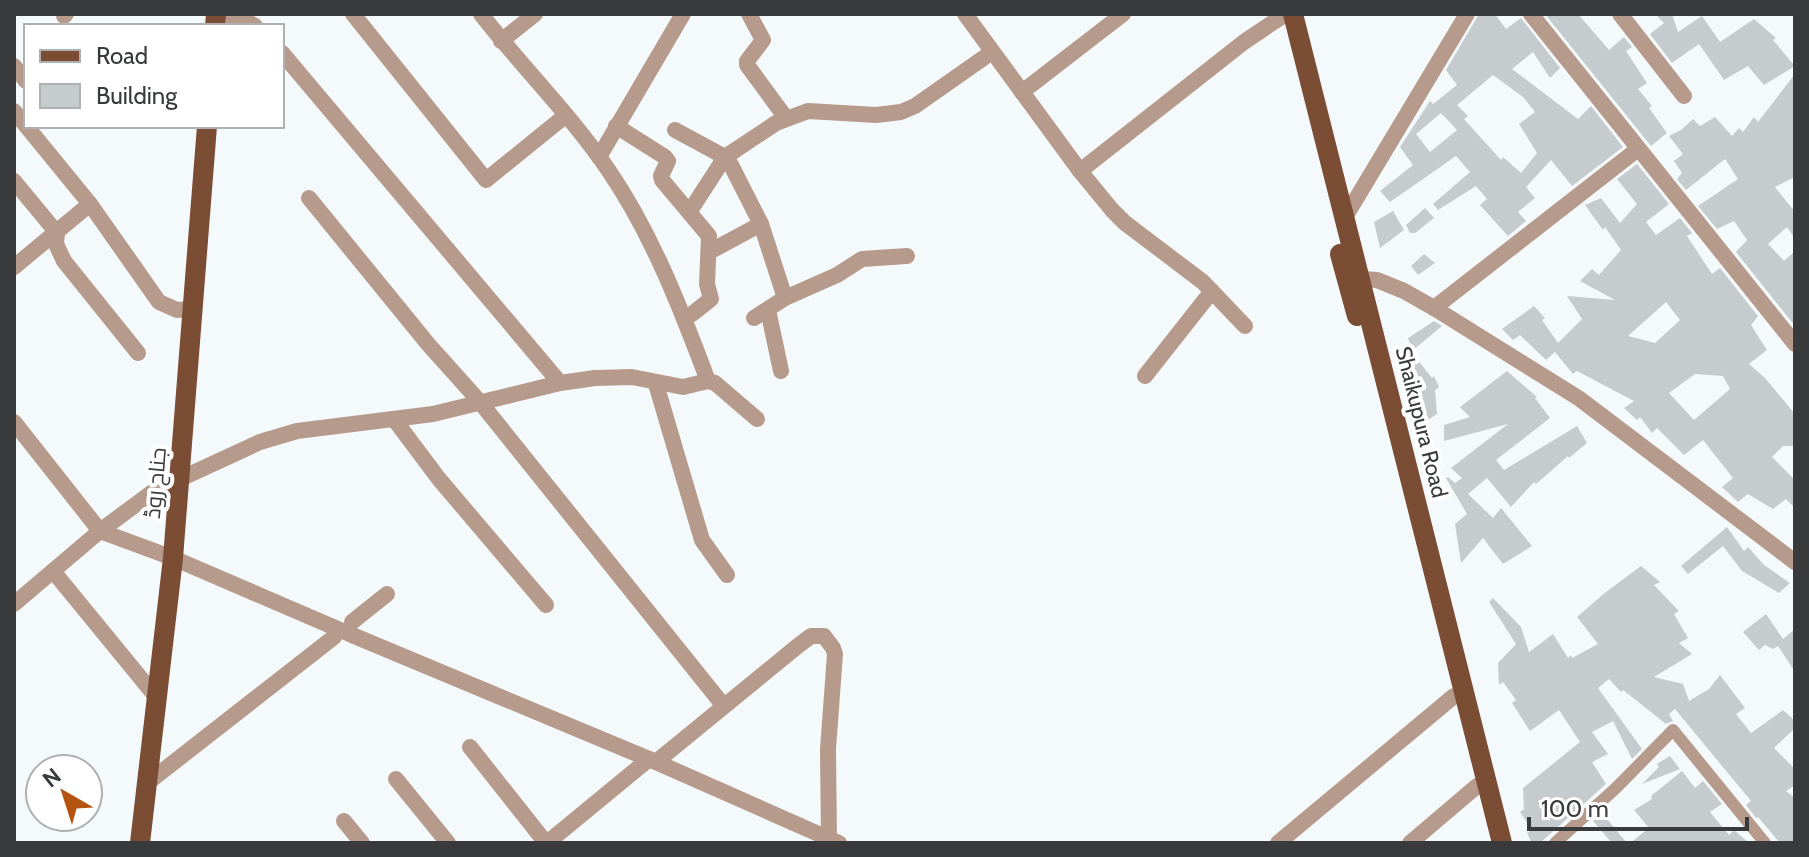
<svg xmlns="http://www.w3.org/2000/svg" width="1809" height="857" font-family="Cabin,Cairo,sans-serif">
<style>
.building{fill:#c6cbcd;fill-rule:evenodd}
.lines{fill:none;stroke-linecap:round;stroke-linejoin:round}
.pedestrian{stroke:#b69a8c;stroke-width:12}
.minor{stroke:#b69a8c;stroke-width:16}
.tertiary{stroke:#b69a8c;stroke-width:16}
.primary{stroke:#7b4d34;stroke-width:20}
.minor-bridge{stroke:#b69a8c;stroke-width:16}
.labels{text-anchor:middle;stroke-width:8;stroke-linejoin:round;paint-order:stroke}
.street-label{font-size:22px;fill:#383a3b;stroke:#fff}
</style>
<rect width="100%" height="100%" fill="#f4fafc"/>
<!-- building -->
<g class="building">
<path d="M1479,14H1495L1506,29L1521,18L1560,68L1550,78L1533,52L1512,69L1578,119L1591,106L1623,147L1572,186L1551,160L1526,187L1535,198L1518,212L1526,221L1508,236L1480,205L1487,199L1476,186L1438,210L1433,204L1470,172L1456,156L1390,202L1380,191L1413,165L1400,147L1430,101L1433,104L1457,85L1446,70ZM1493,75L1523,97L1535,112L1519,124L1537,153L1521,173L1503,157L1501,160L1464,119L1468,116L1457,105ZM1441,113L1457,130L1430,152L1416,134Z"/>
<path d="M1545,14H1578L1609,50L1624,37L1632,47L1626,51L1647,83L1638,89L1652,106L1649,108L1667,133L1651,146Z"/>
<path d="M1655,14H1672L1678,32L1702,16L1720,42L1754,19L1776,38L1773,40L1795,66L1764,85L1748,66L1724,80L1699,44L1672,63L1650,34L1664,23Z"/>
<path d="M1795,74V177L1775,187L1795,212V239L1787,227L1768,244L1784,261L1795,251V326L1736,252L1747,240L1734,221L1717,229L1698,206L1738,179L1725,159L1686,190L1677,179L1682,173L1674,161L1683,154L1669,136L1681,130L1693,119L1700,126L1715,117L1732,136L1739,128L1743,132L1754,117L1758,122Z"/>
<path d="M1637,164L1669,204L1646,222L1656,235L1680,218L1692,233L1687,236L1712,274L1720,268L1758,316L1751,325L1767,350L1749,364L1765,378L1795,414V446H1783L1772,457L1795,480V508L1786,499L1773,509L1748,494L1738,502L1722,487L1733,478L1703,440L1684,455L1657,428L1652,433L1640,417L1637,420L1624,408L1634,401L1577,371L1573,374L1555,352L1546,360L1520,335L1513,340L1502,329L1534,306L1545,318L1542,320L1558,343L1582,319L1567,296L1615,300L1580,281L1592,269L1599,275L1621,250L1605,227L1603,230L1585,205L1601,198L1620,223L1637,204L1617,179ZM1666,302L1680,320L1655,343L1628,336ZM1695,374L1723,376L1730,389L1694,420L1669,393Z"/>
<path d="M1425,208L1434,218L1415,233H1410L1406,225Z"/>
<path d="M1393,211L1404,230L1380,248L1374,222Z"/>
<path d="M1424,254L1435,263L1418,275L1411,266Z"/>
<path d="M1434,321L1442,326L1412,351L1408,338Z"/>
<path d="M1417,359L1432,378L1434,376L1439,387L1435,390L1437,414L1426,421L1421,401L1416,394L1425,385L1409,366Z"/>
<path d="M1507,371L1537,397L1535,398L1550,418L1496,460L1504,470L1577,426L1587,443L1569,458L1568,456L1536,484L1534,482L1511,507L1487,478L1468,494L1493,518L1501,508L1532,546L1503,564L1483,538L1461,563L1455,524L1467,514L1446,478L1448,477L1455,483L1462,478L1451,468L1508,424L1444,441V425L1470,417L1460,407Z"/>
<path d="M1727,527L1744,551L1748,547L1764,565L1790,583L1779,593L1742,571L1723,546L1688,574L1681,566Z"/>
<path d="M1641,566L1660,582L1654,585L1679,611L1674,614L1688,638L1679,643L1692,654L1654,677L1683,684L1689,701L1709,689L1720,675L1745,708L1736,714L1751,733L1783,710L1795,721V728L1774,748L1795,769V785L1786,791L1795,798V843H1780L1758,817L1756,818L1746,805L1751,801L1675,709L1669,714L1673,721L1666,724L1623,690L1621,692L1609,679L1598,688L1642,749L1632,759L1613,721L1592,732L1608,754L1592,762L1606,784L1540,843H1532L1527,833L1532,830L1520,812L1524,809L1523,788L1580,742L1559,710L1530,731L1512,703L1516,700L1503,682L1499,685L1498,663L1516,644L1489,602L1493,598L1521,627L1529,652L1553,634L1568,658L1571,655L1572,658L1598,644L1577,617L1606,592Z"/>
<path d="M1766,614L1783,639L1795,629V672L1778,646L1773,649L1765,645L1759,650L1743,632Z"/>
<path d="M1670,756L1680,769L1642,784L1659,767L1657,764Z"/>
<path d="M1682,771L1695,788L1703,781L1722,804L1710,812L1729,835L1734,830L1749,843H1630L1649,828L1634,810L1652,799L1651,796Z"/>
<path d="M1602,813L1627,843H1612L1593,821Z"/>
</g>
<g class="lines">
<!-- pedestrian -->
<path class="pedestrian" d="M1555,843L1616,788L1673,730L1765,843"/>
<!-- minor -->
<g class="minor">
<path d="M353,14L486,180L565,116"/>
<path d="M481,14C522,67 571,115 609,171C652,234 681,309 708,381"/>
<path d="M749,14L763,40L747,61V65L786,118"/>
<path d="M965,14L1080,171L1112,210L1125,223L1203,282L1245,326"/>
<path d="M1531,14L1795,344"/>
<path d="M1620,14L1684,96"/>
<path d="M64,16L66,14"/>
<path d="M215,25C229,21 242,17 255,26"/>
<path d="M501,41L535,14"/>
<path d="M282,53L560,383"/>
<path d="M14,66L26,81"/>
<path d="M1022,92L1123,14"/>
<path d="M14,111L90,204L159,302L177,310L192,309"/>
<path d="M616,126L665,157L668,161L661,176L662,180L709,236L707,284L711,299L692,314L684,317"/>
<path d="M675,130L725,157L731,165L761,224L785,298"/>
<path d="M599,157L683,14"/>
<path d="M1080,171L1244,42L1281,17"/>
<path d="M14,181L57,233L56,244L64,261L138,353"/>
<path d="M309,198L428,344L480,402L723,705"/>
<path d="M690,211L725,157L776,123L808,111L876,115L901,112L915,106L992,52"/>
<path d="M1344,219L1467,14"/>
<path d="M709,252L761,224"/>
<path d="M14,267L90,204"/>
<path d="M1434,308L1638,149"/>
<path d="M768,310L781,371"/>
<path d="M754,318L785,298L837,275L862,259L907,256"/>
<path d="M1145,376L1212,291"/>
<path d="M656,384L702,540L727,575"/>
<path d="M394,419L439,479L546,605"/>
<path d="M14,422L100,531L173,558L331,626"/>
<path d="M53,571L157,698"/>
<path d="M14,604L100,531L154,491L260,442L297,431L433,414L560,383L595,378L632,377L683,387L708,381L715,383L757,419"/>
<path d="M352,622L387,594"/>
<path d="M352,635L656,762L839,843"/>
<path d="M470,747L546,843"/>
<path d="M656,762L799,645L811,636H824L833,648L835,654L828,749L829,843"/>
<path d="M396,779L448,843"/>
<path d="M146,784L334,637"/>
<path d="M344,821L362,843"/>
<path d="M547,843L649,759"/>
<path d="M1278,843L1454,696"/>
<path d="M1410,843L1477,786"/>
</g>
<!-- tertiary -->
<path class="tertiary" d="M1349,283L1362,279L1377,280L1404,291L1434,308L1580,399L1795,562"/>
<!-- primary -->
<g class="primary">
<path d="M1293,14L1502,843"/>
<path d="M215,26L216,14"/>
<path d="M1340,254L1357,316"/>
<path d="M140,843L173,558L207,126"/>
</g>
<!-- minor-bridge -->
<path class="minor-bridge" d="M331,626L352,635"/>
</g>
<g class="labels">
<!-- street labels -->
<g class="street-label">
<text transform="translate(1422 422) rotate(76)" y="8">Shaikupura Road</text>
<text transform="translate(155 483) rotate(-85)" y="8">جناح روڈ</text>
</g>
</g>
<!-- border -->
<rect width="1809" height="857" fill="none" stroke="#383a3b" stroke-width="32"/>
<!-- legend -->
<rect x="24" y="24" width="260" height="104" fill="#ffffff" stroke="#afb0b1" stroke-width="2"/>
<rect x="40" y="50" width="40" height="12" fill="#7b4d34" stroke="#afb0b1" stroke-width="2"/>
<text x="96" y="64" font-size="24" fill="#383a3b">Road</text>
<rect x="40" y="84" width="40" height="24" fill="#c6cbcd" stroke="#afb0b1" stroke-width="2"/>
<text x="96" y="104" font-size="24" fill="#383a3b">Building</text>
<!-- north arrow -->
<g transform="translate(64 793) rotate(321)"><circle r="38" fill="#ffffff" stroke="#afb0b1" stroke-width="2"/>
<path d="M0-6L14 30L0 20L-14 30Z" fill="#b45410"/>
<text y="-12" font-size="22" font-weight="bold" text-anchor="middle" fill="#383a3b">N</text>
</g>
<!-- scale -->
<path d="M1529 817v12h218v-12" fill="none" stroke="#383a3b" stroke-width="4"/>
<text x="1541" y="817" font-size="24" fill="#383a3b" stroke="#ffffff" stroke-width="6" paint-order="stroke">100 m</text>
</svg>
